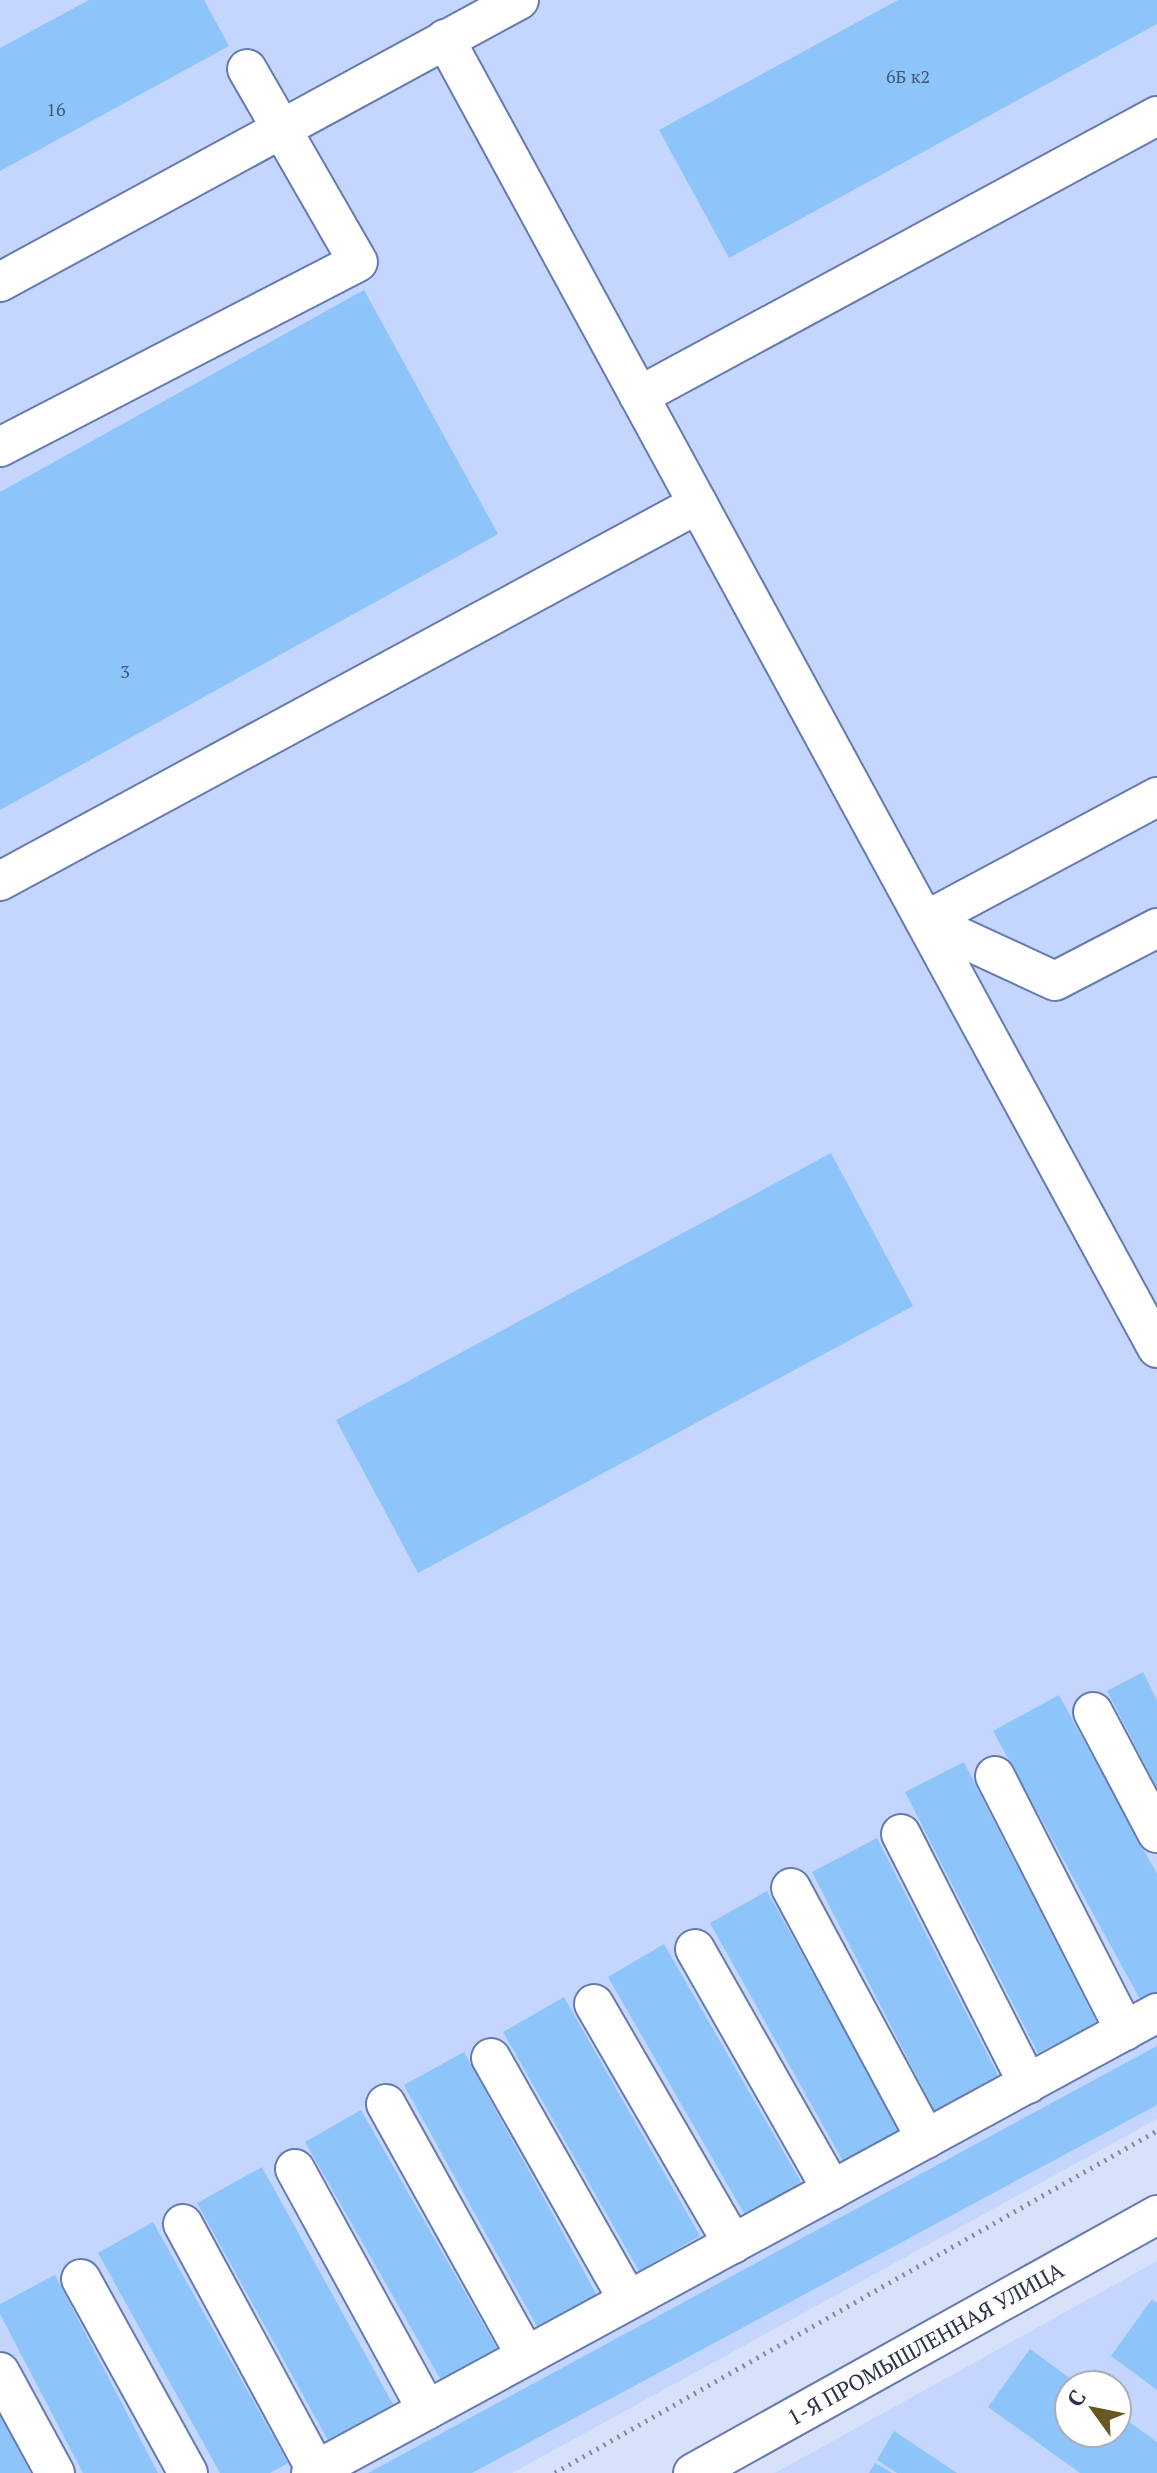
<svg xmlns="http://www.w3.org/2000/svg" width="1157" height="2473" font-family="'PT Serif',serif">
<style>
.built{fill:#c5d6fe;fill-rule:evenodd}
.building{fill:#8dc4f9}
.lines{fill:none;stroke-linecap:round;stroke-linejoin:round}
.minor-casing{stroke:#657ab1;stroke-width:42}
.path{stroke:#7d869f;stroke-width:5;stroke-dasharray:2 6;stroke-linecap:butt}
.minor{stroke:#fff;stroke-width:38}
.labels{text-anchor:middle;stroke-width:6;stroke-linejoin:round;paint-order:stroke}
.number-label{font-size:18px;fill:#445877}
.street-label{font-size:22px;fill:#2b344c;stroke:#fff}
</style>
<rect width="100%" height="100%" fill="#d7e1fa"/>
<!-- built -->
<g class="built">
<path d="M0,0H1157V2119L512,2473H0Z"/>
<path d="M1157,2261V2473H775ZM1069,2385H1117V2433H1069Z"/>
</g>
<!-- building -->
<g class="building">
<path d="M89,0H204L229,46L0,171V48Z"/>
<path d="M898,0H1157V24L729,258L659,130Z"/>
<path d="M364,290L498,534L0,810V492Z"/>
<path d="M831,1153L913,1306L418,1573L336,1420Z"/>
<path d="M1143,1672L1157,1700V1788L1107,1691Z"/>
<path d="M1059,1695L1157,1874V1992L1141,2001L993,1731Z"/>
<path d="M964,1762L1097,2023L1038,2053L905,1792Z"/>
<path d="M877,1838L1000,2079L935,2112L812,1872Z"/>
<path d="M767,1891L900,2130L844,2163L710,1923Z"/>
<path d="M664,1944L801,2182L745,2215L608,1977Z"/>
<path d="M564,1997L700,2236L639,2271L503,2032Z"/>
<path d="M1157,2046V2105L472,2473H368Z"/>
<path d="M464,2052L599,2299L540,2332L404,2085Z"/>
<path d="M361,2110L498,2350L442,2382L305,2142Z"/>
<path d="M262,2167L395,2408L330,2444L197,2203Z"/>
<path d="M153,2222L288,2463L270,2473H220L98,2253Z"/>
<path d="M55,2275L158,2473H83L0,2314V2304Z"/>
<path d="M1152,2299L1157,2303V2390L1111,2356Z"/>
<path d="M1030,2349L1079,2385H1069V2433H1117V2413L1157,2442V2473H1080L988,2407Z"/>
<path d="M0,2416L31,2473H0Z"/>
<path d="M894,2431L957,2473H897L877,2460Z"/>
<path d="M875,2463L892,2473H869Z"/>
</g>
<g class="lines">
<!-- minor casing -->
<g class="minor-casing">
<g id="minor">
<path d="M445,39L1157,1348"/>
<path d="M0,282L519,0"/>
<path d="M639,396L1157,116"/>
<path d="M0,447L358,262L247,69"/>
<path d="M0,881L698,504"/>
<path d="M925,921L1157,797"/>
<path d="M925,921L1055,981L1157,928"/>
<path d="M1093,1712L1157,1833"/>
<path d="M995,1776L1125,2031"/>
<path d="M901,1834L1028,2084"/>
<path d="M791,1888L926,2139"/>
<path d="M695,1949L832,2190"/>
<path d="M594,2004L733,2244"/>
<path d="M491,2058L628,2300"/>
<path d="M386,2104L526,2356"/>
<path d="M295,2169L427,2410"/>
<path d="M183,2224L316,2470"/>
<path d="M81,2279L188,2473"/>
<path d="M0,2372L55,2473"/>
<path d="M311,2473L1157,2013"/>
<path id="s1" d="M693,2473L1157,2215"/>
</g>
</g>
<!-- path -->
<path class="path" d="M555,2473L1157,2131"/>
<!-- minor -->
<use href="#minor" class="minor"/>
</g>
<g class="labels">
<!-- number labels -->
<g class="number-label">
<text x="908" y="83">6Б к2</text>
<text x="56" y="116">16</text>
<text x="125" y="678">3</text>
</g>
<!-- street labels -->
<g class="street-label">
<text dy="8" stroke="none"><textPath href="#s1" startOffset="266">1-Я ПРОМЫШЛЕННАЯ УЛИЦА</textPath></text>
</g>
</g>
<!-- north arrow -->
<g transform="translate(1093 2409) rotate(303)"><circle r="38" fill="#ffffff" stroke="#aaaeb7" stroke-width="2"/>
<path d="M0-6L14 30L0 20L-14 30Z" fill="#695624"/>
<text y="-12" font-size="22" font-weight="bold" text-anchor="middle" fill="#2b344c">С</text>
</g>
</svg>
